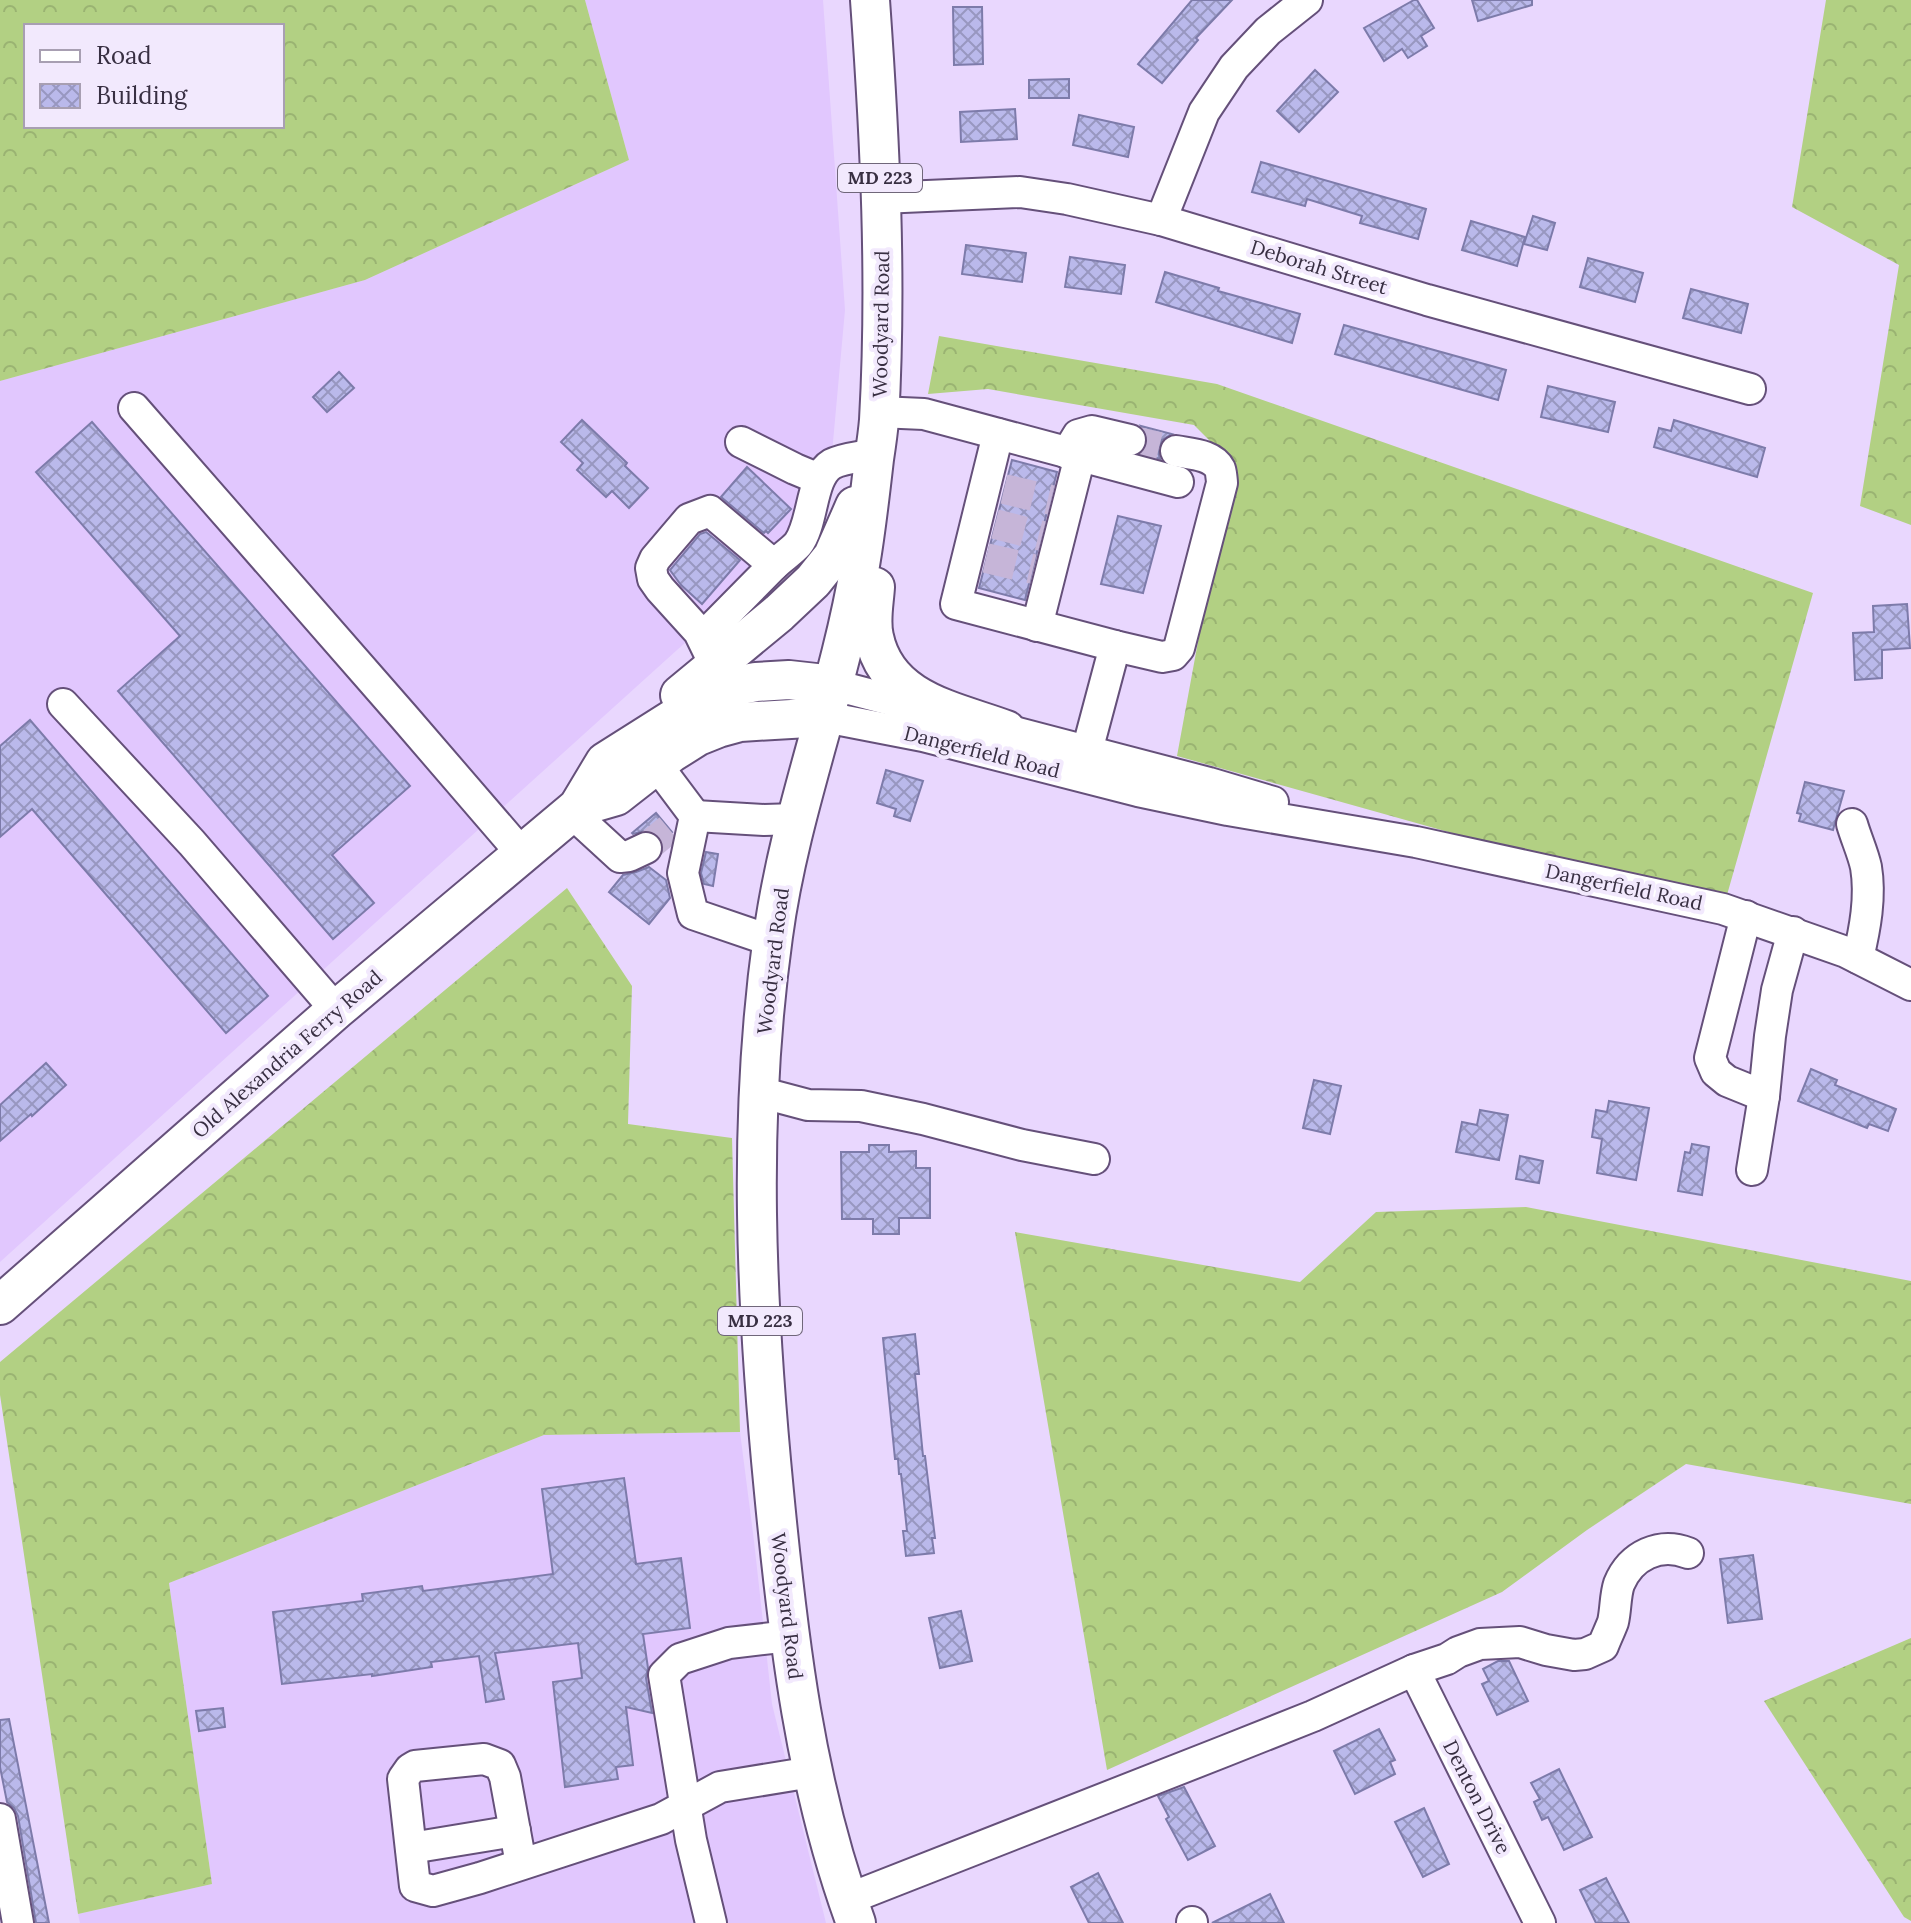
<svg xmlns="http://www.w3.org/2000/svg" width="1911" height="1923" font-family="Lora,serif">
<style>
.built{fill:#e1c7fe}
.forest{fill:url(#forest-crowns);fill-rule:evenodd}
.building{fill:url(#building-cross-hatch);stroke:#7d7baa;stroke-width:2}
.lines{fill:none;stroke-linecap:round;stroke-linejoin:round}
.minor-tunnel{stroke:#c6b5d8;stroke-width:30;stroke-dasharray:30 15;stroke-linecap:butt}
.minor-casing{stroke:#65507a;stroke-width:34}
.major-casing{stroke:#65507a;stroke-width:42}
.minor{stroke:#fff;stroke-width:30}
.major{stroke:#fff;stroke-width:38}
.labels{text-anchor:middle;stroke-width:8;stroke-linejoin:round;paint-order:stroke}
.shield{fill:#f2e9fd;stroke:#70677a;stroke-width:2}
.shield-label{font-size:18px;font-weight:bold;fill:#382f42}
.street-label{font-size:20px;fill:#382f42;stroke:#f2e9fd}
</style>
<defs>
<pattern id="forest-crowns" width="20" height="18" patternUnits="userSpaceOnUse" patternTransform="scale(2)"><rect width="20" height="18" fill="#b2d083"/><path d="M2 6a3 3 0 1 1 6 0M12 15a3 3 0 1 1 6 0" fill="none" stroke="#9ab372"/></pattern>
<pattern id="building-cross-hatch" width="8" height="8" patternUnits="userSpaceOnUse" patternTransform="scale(2)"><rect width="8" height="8" fill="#bab9eb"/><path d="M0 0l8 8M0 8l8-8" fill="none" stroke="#9897c0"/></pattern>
</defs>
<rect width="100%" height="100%" fill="#e9d7fe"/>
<!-- built -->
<g class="built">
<path d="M585,0H823L845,310L826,519L677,650L0,1262V381L365,280L629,160Z"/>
<path d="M740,1432L754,1541L772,1704L826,1923H80L78,1914L212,1884L169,1583L544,1435Z"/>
</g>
<!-- forest -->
<g class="forest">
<path d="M0,0H585L629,160L365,280L0,381ZM26,26H282V126H26Z"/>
<path d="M1826,0H1911V525L1860,506L1899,265L1792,207Z"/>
<path d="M939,336L1217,384L1813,593L1723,909L1177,756L1231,462L1194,425L988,389L928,394Z"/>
<path d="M567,888L632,986L628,1124L732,1138L740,1432L544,1435L169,1583L212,1884L78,1914L0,1395V1362Z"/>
<path d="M1526,1207L1911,1281V1504L1686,1464L1587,1530L1502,1592L1107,1770L1015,1232L1300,1282L1376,1212Z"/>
<path d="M1911,1638V1921L1904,1917L1764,1701Z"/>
</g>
<!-- building -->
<g class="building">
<path d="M1192,0H1232L1196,38L1198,40L1162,83L1138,64Z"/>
<path d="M1414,0H1417L1434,28L1421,36L1427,46L1408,58L1402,49L1384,61L1364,28Z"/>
<path d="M1472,0H1532V5L1478,21Z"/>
<path d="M953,7H982L983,64L954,65Z"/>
<path d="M1315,70L1338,92L1299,132L1277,111Z"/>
<path d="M1069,79V98H1029V80Z"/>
<path d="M1015,109L1017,139L961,142L960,112Z"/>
<path d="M1079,115L1134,127L1128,157L1073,145Z"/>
<path d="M1261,162L1426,209L1418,239L1360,223L1362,216L1307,199L1305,206L1252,192Z"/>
<path d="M1533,216L1555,223L1547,250L1524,244Z"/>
<path d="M1471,221L1525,237L1517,266L1462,250Z"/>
<path d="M966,245L1026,253L1022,282L962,274Z"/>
<path d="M1070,257L1125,265L1121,294L1065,287Z"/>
<path d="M1588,258L1643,273L1635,302L1580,287Z"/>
<path d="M1165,272L1219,288L1218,291L1300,314L1292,343L1156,302Z"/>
<path d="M1691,289L1748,304L1741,333L1683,318Z"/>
<path d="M1344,325L1506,370L1498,400L1335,354Z"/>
<path d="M339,372L354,388L327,412L313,397Z"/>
<path d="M1548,386L1615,402L1608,432L1541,417Z"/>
<path d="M582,420L627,463L625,466L648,488L629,508L612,491L606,497L577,470L583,463L561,442Z"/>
<path d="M1674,420L1765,448L1757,477L1654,447L1659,428L1671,431Z"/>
<path d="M92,422L410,786L332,855L374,903L333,939L118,691L180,636L36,472Z"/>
<path d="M1141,426L1172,434L1162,440L1158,449L1160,459L1141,454L1148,443L1147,434Z"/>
<path d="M1012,460L1057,472L1025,600L979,588Z"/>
<path d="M747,467L791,509L768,533L766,531L764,533L721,497Z"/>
<path d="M1118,516L1161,526L1143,593L1101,584Z"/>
<path d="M706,532L740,560L702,604L681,585L670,570L700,534Z"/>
<path d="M1907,604L1910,648L1882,650V678L1855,680L1853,633L1874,632L1873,606Z"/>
<path d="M30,720L268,996L226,1033L32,809L0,837V746Z"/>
<path d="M886,770L923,781L910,821L894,816L896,809L877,803Z"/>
<path d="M1805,782L1844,791L1833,830L1799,821L1801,814L1797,813Z"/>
<path d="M656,813L672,832L662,840L657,834L648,830L633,834L632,833Z"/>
<path d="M706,852L718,854L713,886L704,884L701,873Z"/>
<path d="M649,867L666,880L670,898L649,924L609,892L623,875L636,872Z"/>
<path d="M46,1063L66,1085L32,1116L31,1114L0,1141V1105Z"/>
<path d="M1811,1069L1837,1080L1835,1085L1896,1109L1888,1131L1869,1124L1867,1128L1798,1101Z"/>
<path d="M1314,1080L1341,1086L1330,1134L1303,1128Z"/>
<path d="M1609,1101L1649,1108L1636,1180L1597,1173L1602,1139L1592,1137L1596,1110L1607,1112Z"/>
<path d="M1480,1110L1508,1115L1499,1160L1456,1152L1462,1122L1477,1125Z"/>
<path d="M1692,1144L1709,1147L1702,1195L1678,1191L1685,1152L1690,1153Z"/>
<path d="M869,1145H889V1152L916,1151V1168H930V1218H899V1234H873V1219H842L841,1152H869Z"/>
<path d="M1520,1156L1543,1161L1539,1183L1516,1179Z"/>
<path d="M915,1334L919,1374H915L923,1456H925L935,1538H932L934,1553L906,1556L903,1531H907L901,1474H899L898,1459H895L883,1338Z"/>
<path d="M624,1478L636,1564L681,1558L690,1628L643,1634L648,1668L646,1678L652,1713L626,1707L633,1765L616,1767L618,1779L565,1787L553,1682L582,1678L578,1643L495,1653L504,1699L486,1702L479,1656L431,1662L432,1667L372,1676V1674L282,1684L273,1612L363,1601L362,1594L422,1586L423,1591L553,1574L542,1489Z"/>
<path d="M1753,1555L1762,1619L1728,1623L1720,1559Z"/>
<path d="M961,1611L972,1661L940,1668L929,1618Z"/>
<path d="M1498,1661H1509L1528,1701L1497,1715L1482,1684L1489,1681L1483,1669Z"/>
<path d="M223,1708L225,1727L199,1731L196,1711Z"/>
<path d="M9,1719L49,1923H36L18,1816L14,1808L7,1802L0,1767V1720Z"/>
<path d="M1379,1729L1395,1760L1390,1762L1395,1774L1355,1794L1334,1751Z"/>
<path d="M1559,1769L1592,1837L1564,1850L1548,1817L1542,1820L1534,1802L1540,1799L1531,1783Z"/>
<path d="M1184,1787L1215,1846L1188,1860L1166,1819L1169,1817L1158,1796Z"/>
<path d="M1424,1808L1449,1864L1423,1877L1395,1822Z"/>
<path d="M1098,1873L1123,1923H1089L1071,1887Z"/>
<path d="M1606,1878L1629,1923H1596L1580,1890Z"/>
<path d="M1270,1894L1284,1923H1212Z"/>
</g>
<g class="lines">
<!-- minor-tunnel -->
<g class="minor-tunnel">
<path d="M1130,440L1176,451"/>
<path d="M1004,489L1051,500"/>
<path d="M995,524L1042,536"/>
<path d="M986,558L1033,569"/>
<path d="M646,848L669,829"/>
</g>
<!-- minor casing -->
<g class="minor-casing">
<g id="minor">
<path d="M881,198L1020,192L1067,199L1161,220L1427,300L1750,389"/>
<path d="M1161,220L1204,112L1234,67L1268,31L1307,0"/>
<path d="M134,408L405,718L523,855"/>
<path d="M879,412L924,414L1178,482"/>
<path d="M998,434L956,604L1115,646L1087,751"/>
<path d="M741,442L795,469L819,479"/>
<path d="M1067,453L1078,435L1092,431L1130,440"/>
<path d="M774,565C781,558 792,551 798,544C814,523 810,477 832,464C843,458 861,457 874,454"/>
<path d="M1037,626L1080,456"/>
<path d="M702,638L774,565L710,511L689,519L655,559L651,568L653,579L660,589L699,632L715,665"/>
<path d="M1115,646L1162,657L1173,655L1179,648L1222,483C1222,482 1221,471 1220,469C1212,454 1190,454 1176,451"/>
<path d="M834,685L929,710"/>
<path d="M63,704L192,843L336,1010"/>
<path d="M825,717L923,736L1138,791L1228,810L1416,842L1723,909L1846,952L1911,985"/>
<path d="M987,725L1209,783L1273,802"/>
<path d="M656,764L695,816L683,873L693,914L772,941"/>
<path d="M572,813L620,857L629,856L646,848"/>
<path d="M695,816L764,820L797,819"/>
<path d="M1852,824C1856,838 1863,853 1866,867C1871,897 1865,929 1858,958"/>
<path d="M1746,916L1710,1058L1716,1072L1727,1081L1764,1096"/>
<path d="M759,1092L808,1105L861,1106L923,1119L1022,1145L1094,1159"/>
<path d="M1752,1170L1764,1096L1770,1036L1777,990L1793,932"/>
<path d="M1414,1670L1540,1923"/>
<path d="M0,1819L18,1923"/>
<path d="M411,1848L515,1831"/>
<path d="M521,1864L505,1777L500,1765L484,1759L415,1766L410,1769L403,1779L415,1886L433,1891L480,1878L661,1819L720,1787L812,1772"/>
<path d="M848,1899L1225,1751L1313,1716L1414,1670L1447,1659L1458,1652L1480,1644L1520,1642L1546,1650L1574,1655L1585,1654L1603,1646C1606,1638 1610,1630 1613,1622C1616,1609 1615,1596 1619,1584C1631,1555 1660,1542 1688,1553"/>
<path d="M1192,1922V1923"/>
<path d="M711,1923L691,1840L664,1675L680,1659L729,1643L790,1636"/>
</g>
</g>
<!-- major casing -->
<g class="major-casing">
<g id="major">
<path d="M875,587C874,603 870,621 874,637C887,701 955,711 1006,730"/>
<path d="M680,695L779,613L813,581L833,556L855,506"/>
<path d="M578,807L616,796L671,753L698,736L718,728L740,722L825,717"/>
<path d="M0,1305L336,1010L578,807L605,762L711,695L730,687L756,682L789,680L834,685"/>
<path d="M856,1923C805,1785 788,1638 774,1492C756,1307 747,1121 773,936C790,810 839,691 860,565C866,530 870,494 874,459C876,446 878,433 879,420C887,280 880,140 870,0"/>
</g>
</g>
<!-- minor -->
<use href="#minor" class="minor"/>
<!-- major -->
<use href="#major" class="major"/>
</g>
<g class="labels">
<!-- shield labels -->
<g class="shield">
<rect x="838" y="164" width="84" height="28" rx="6"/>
<rect x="718" y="1307" width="84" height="28" rx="6"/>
</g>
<g class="shield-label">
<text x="880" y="184">MD 223</text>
<text x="760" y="1327">MD 223</text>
</g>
<!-- street labels -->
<g class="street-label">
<text transform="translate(1319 267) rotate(17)" y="7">Deborah Street</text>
<text transform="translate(881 324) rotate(-89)" y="7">Woodyard Road</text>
<text transform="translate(982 752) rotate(14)" y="7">Dangerfield Road</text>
<text transform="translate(1624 887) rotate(12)" y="7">Dangerfield Road</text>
<text transform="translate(773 961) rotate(-83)" y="7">Woodyard Road</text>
<text transform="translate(287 1054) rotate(-41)" y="7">Old Alexandria Ferry Road</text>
<text transform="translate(787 1606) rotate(83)" y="7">Woodyard Road</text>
<text transform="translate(1477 1797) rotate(63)" y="7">Denton Drive</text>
</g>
</g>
<!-- legend -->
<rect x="24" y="24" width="260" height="104" fill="#f2e9fd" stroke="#a89fb2" stroke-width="2"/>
<rect x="40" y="50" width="40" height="12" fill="#ffffff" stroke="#a89fb2" stroke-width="2"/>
<text x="96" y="64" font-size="24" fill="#382f42">Road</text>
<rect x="40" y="84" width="40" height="24" fill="url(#building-cross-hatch)" stroke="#a89fb2" stroke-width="2"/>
<text x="96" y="104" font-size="24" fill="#382f42">Building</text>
</svg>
